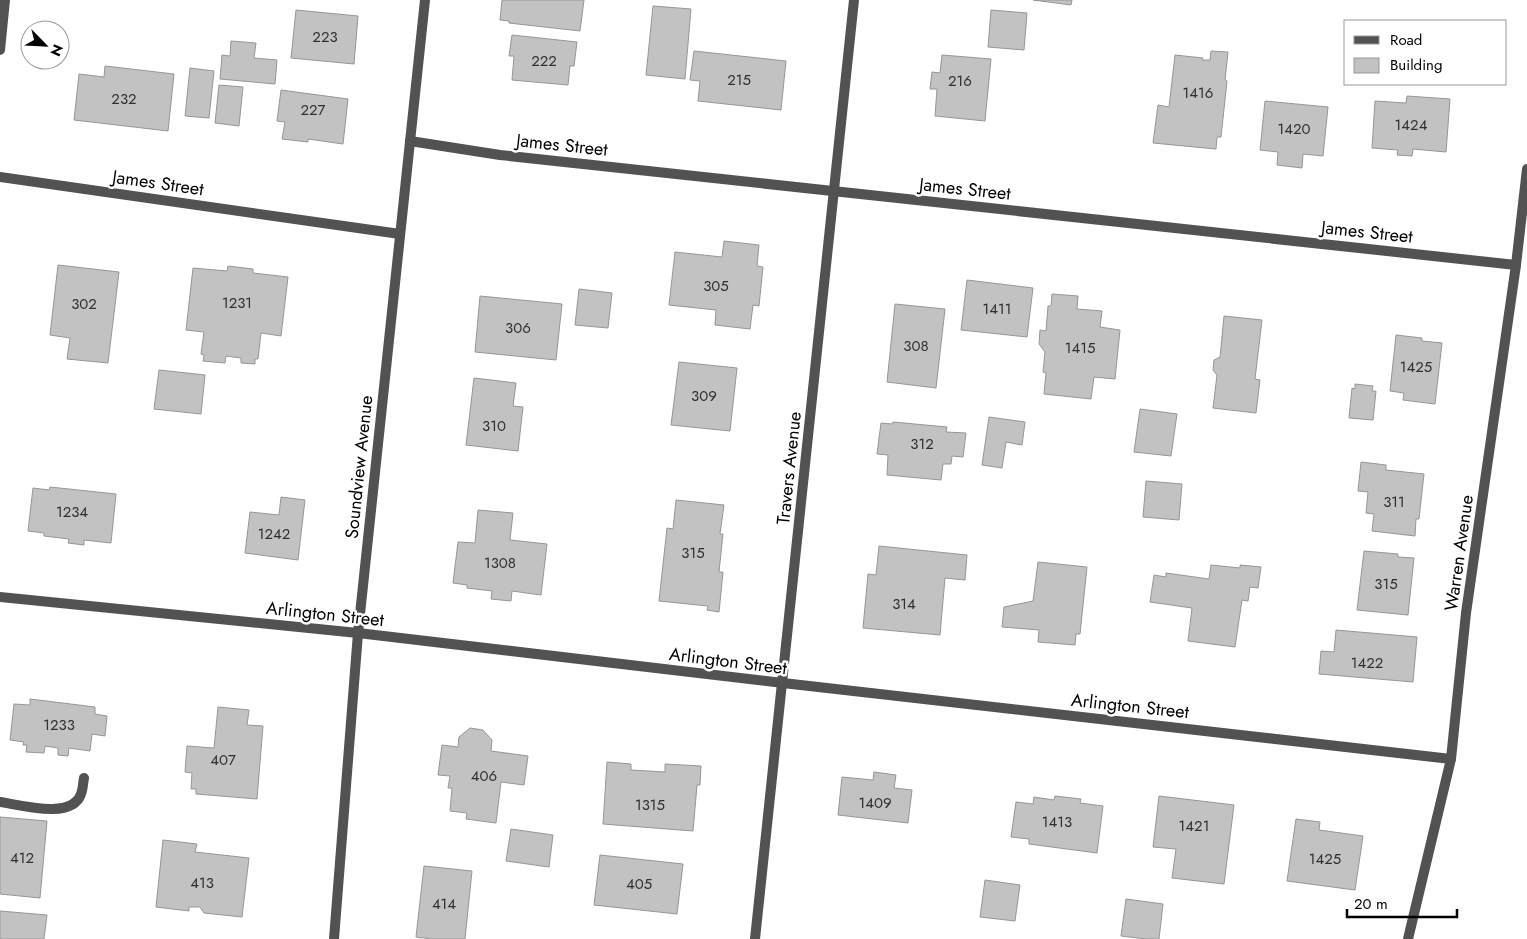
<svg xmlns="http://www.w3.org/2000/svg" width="1527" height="939" font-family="Jost,sans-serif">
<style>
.building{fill:#c2c2c2;stroke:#969696}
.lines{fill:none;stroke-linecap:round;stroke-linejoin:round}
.service{stroke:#525252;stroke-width:10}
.minor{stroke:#525252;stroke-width:10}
.labels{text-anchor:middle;stroke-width:5;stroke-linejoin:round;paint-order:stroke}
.number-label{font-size:15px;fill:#303030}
.street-label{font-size:18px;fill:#000;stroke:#fff}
</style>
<rect width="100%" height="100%" fill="#fff"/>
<!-- building -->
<g class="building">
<path d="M502,0H584L580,31L509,23V21L500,20Z"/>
<path d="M1033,0H1072L1071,5Z"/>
<path d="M653,6L691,9L685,79L646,75Z"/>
<path d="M296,10L358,16L354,64L291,58Z"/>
<path d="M991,10L1027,13L1024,50L988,47Z"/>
<path d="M512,35L577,42L574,66H570L568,85L512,80L514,56H509Z"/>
<path d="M231,41L256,43L254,58L277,60L275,84L220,79L222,55L230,56Z"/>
<path d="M694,51L786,61L781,110L698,101L700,81L690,80Z"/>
<path d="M1211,51L1228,52L1225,80L1227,81L1221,137H1217L1216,149L1153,143L1158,105L1169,107L1175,55L1203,58L1202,60H1210Z"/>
<path d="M942,55L991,59L985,121L935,116L937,89H930L932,72L940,73Z"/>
<path d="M105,66L174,74L168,131L74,120L79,74L104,77Z"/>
<path d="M190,68L214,71L209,118L185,116Z"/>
<path d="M219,85L243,87L239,126L215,123Z"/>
<path d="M281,90L348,99L343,144L308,139V142L282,139L285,122L277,121Z"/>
<path d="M1407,96L1450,99L1446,152L1413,149L1412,156L1397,155L1398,150L1372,148L1375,101L1406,103Z"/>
<path d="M1265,101L1328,107L1323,156L1303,154L1302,168L1277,165L1278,152L1260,150Z"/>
<path d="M724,241L759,245L757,266L763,267L759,306L753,305L750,329L715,325L716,310L669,305L675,252L722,257Z"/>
<path d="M58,265L119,272L108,363L67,359L70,338L50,335Z"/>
<path d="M228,266L253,269V273L288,277L281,336L261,333L258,359H255V364L241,363V358L226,356L225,363L203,361L204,355L201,354L204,332L186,330L193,268L227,271Z"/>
<path d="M967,280L1033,288L1027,337L961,330Z"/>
<path d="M579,289L612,293L608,328L575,325Z"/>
<path d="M1052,294L1078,296L1077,309L1102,311L1100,327L1120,330L1115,379L1094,377L1091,399L1044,394L1046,373L1043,372L1045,352L1039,344L1040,330L1046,331L1048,306H1051Z"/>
<path d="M480,296L562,304L556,360L475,352Z"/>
<path d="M895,304L945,309L936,388L887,382Z"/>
<path d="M1224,316L1262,320L1255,379L1260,380L1256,413L1213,408L1217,375L1213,370L1214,360L1220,357Z"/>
<path d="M1396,335L1422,338V341L1442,343L1435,404L1403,400L1404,393L1390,391Z"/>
<path d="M679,362L737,368L730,431L671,425Z"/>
<path d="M159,370L205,375L201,414L154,409Z"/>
<path d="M474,378L516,383L513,406L523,407L518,451L466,445Z"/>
<path d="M1355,384L1373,386L1372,391H1376L1373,420L1349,418L1352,388L1355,389Z"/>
<path d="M1140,409L1177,414L1171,456L1134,452Z"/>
<path d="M989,417L1025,422L1022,445L1006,442L1002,468L982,465Z"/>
<path d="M893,422L947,427L946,432L966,433L963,457L952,456L951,464H943L941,480L887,475L888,455L877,454L881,423L892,424Z"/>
<path d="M1361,462L1386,465V470L1424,474L1419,519H1416L1415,536L1372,531L1374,514L1366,513L1368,492L1358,491Z"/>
<path d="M1146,481L1182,484L1179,520L1143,517Z"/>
<path d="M50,487L116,494L111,543L84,540V545L68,543L69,539L44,536V533L28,531L33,488L49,490Z"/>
<path d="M281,497L305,500L298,560L245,553L250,512L279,515Z"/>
<path d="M676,500L724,505L720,534H723L719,572H723L719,612L707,610L708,606L659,601L667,528L673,529Z"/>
<path d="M478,510L513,513L510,540L547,544L541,595L512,591L511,601L491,599L492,591L467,588V585L453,583L458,542L475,543Z"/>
<path d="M879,546L967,555L965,580L945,578L940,635L863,628L868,574L876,575Z"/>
<path d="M1364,551L1398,554V557L1414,558L1408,615L1357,610Z"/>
<path d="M1038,562L1087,567L1080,634H1076L1075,645L1038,642L1039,630L1002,627L1004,607L1033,601Z"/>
<path d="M1211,565L1240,568V565L1261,567L1258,588L1250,587L1248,601L1242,600L1235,647L1188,641L1192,608L1150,602L1154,575L1166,577V573L1209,579Z"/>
<path d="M1336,630L1417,637L1413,682L1319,674L1321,651L1334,652Z"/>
<path d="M30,699L95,707V714L107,716L105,736L92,734L90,751L69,748L68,756L58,755V748L45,746L44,753L26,752L27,745H23L24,742L10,740L14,704L30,705Z"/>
<path d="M218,707L249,710L247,725L263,726L257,799L196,794V789H191L192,773L185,772L187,746L214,748Z"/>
<path d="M470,728L483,730L492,740L491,751L528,756L524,785L501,782L496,823L466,819L467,813L450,811L452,788H448L450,776L438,775L442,745L458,747L459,737Z"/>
<path d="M607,762L631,764V770L665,772V764L701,766L700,785H697L693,831L603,824Z"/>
<path d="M874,772L896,775L894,788L912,790L908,823L838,815L842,777L873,780Z"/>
<path d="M1055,796L1081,799L1080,803L1103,806L1097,853L1029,844V839L1011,837L1016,802L1033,804L1034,797L1054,800Z"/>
<path d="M1159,796L1234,805L1224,884L1172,878L1176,849L1153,847Z"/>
<path d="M0,817L47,821L40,898L0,894Z"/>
<path d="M1296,819L1320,822L1319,830L1363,836L1355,890L1287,881Z"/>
<path d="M511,829L553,835L549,867L506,861Z"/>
<path d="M163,840L197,844L195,852L249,858L242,917L204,913L200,907H189V911L156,907Z"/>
<path d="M600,855L683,864L677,914L594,905Z"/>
<path d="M424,866L472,871L465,939H432L416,937Z"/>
<path d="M985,880L1020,885L1015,921L980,917Z"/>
<path d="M1126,899L1163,904L1159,939H1147L1121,936Z"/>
<path d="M0,911L47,915L44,939H0Z"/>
</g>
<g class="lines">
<!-- service -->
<path class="service" d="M0,802C21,805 72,820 81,794C83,789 83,783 84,778"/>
<!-- minor -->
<g class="minor">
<path d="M0,50L5,0"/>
<path d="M410,141L500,155L1516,265"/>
<path d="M0,177L400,234"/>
<path d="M0,597L358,633L783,683L1451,759"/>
<path d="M334,939L358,633L425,0"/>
<path d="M755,939L854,0"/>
<path d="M1408,939L1451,759L1466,613L1516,265L1527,169"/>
</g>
</g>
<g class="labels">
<!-- number labels -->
<g class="number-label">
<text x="325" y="42">223</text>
<text x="544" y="66">222</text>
<text x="739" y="85">215</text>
<text x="960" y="86">216</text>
<text x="1198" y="98">1416</text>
<text x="124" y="104">232</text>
<text x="313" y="115">227</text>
<text x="1411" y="130">1424</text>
<text x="1294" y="134">1420</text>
<text x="716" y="291">305</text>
<text x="237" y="308">1231</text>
<text x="84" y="309">302</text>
<text x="997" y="314">1411</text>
<text x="518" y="333">306</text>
<text x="916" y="351">308</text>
<text x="1080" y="353">1415</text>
<text x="1416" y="372">1425</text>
<text x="704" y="401">309</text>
<text x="494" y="431">310</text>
<text x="922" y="449">312</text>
<text x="1394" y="507">311</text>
<text x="72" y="517">1234</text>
<text x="274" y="539">1242</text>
<text x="693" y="558">315</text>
<text x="500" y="568">1308</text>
<text x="1386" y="589">315</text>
<text x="904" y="609">314</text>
<text x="1367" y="668">1422</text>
<text x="59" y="730">1233</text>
<text x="223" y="765">407</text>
<text x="484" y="781">406</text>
<text x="875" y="808">1409</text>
<text x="650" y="810">1315</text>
<text x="1057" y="827">1413</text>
<text x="1194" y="831">1421</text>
<text x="22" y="863">412</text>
<text x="1325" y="864">1425</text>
<text x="202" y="888">413</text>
<text x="639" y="889">405</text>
<text x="444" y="909">414</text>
</g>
<!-- street labels -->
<g class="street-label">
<text transform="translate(562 145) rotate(6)" y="6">James Street</text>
<text transform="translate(158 183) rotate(8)" y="6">James Street</text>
<text transform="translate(965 189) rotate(6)" y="6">James Street</text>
<text transform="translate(1367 232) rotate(6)" y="6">James Street</text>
<text transform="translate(359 467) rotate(-84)" y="6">Soundview Avenue</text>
<text transform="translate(789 468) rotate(-84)" y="6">Travers Avenue</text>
<text transform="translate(1459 553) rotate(-82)" y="6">Warren Avenue</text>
<text transform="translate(325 614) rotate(6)" y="6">Arlington Street</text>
<text transform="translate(728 661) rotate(7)" y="6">Arlington Street</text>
<text transform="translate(1130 706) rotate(6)" y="6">Arlington Street</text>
</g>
</g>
<!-- legend -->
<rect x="1344" y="20" width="162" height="65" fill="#ffffff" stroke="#999999"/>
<rect x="1354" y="36" width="25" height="8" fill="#525252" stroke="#999999"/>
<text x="1390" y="45" font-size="15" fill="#000000">Road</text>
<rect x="1354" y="58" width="25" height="15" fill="#c2c2c2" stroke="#999999"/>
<text x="1390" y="70" font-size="15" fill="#000000">Building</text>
<!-- north arrow -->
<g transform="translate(45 45) rotate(114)"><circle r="24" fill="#ffffff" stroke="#999999"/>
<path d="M0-4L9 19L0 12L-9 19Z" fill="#000000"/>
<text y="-8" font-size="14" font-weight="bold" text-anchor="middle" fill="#000000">N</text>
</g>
<!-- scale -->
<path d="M1347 909v8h110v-8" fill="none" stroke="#000000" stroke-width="2.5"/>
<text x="1354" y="909" font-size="15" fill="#000000" stroke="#ffffff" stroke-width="4" paint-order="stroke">20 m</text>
</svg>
